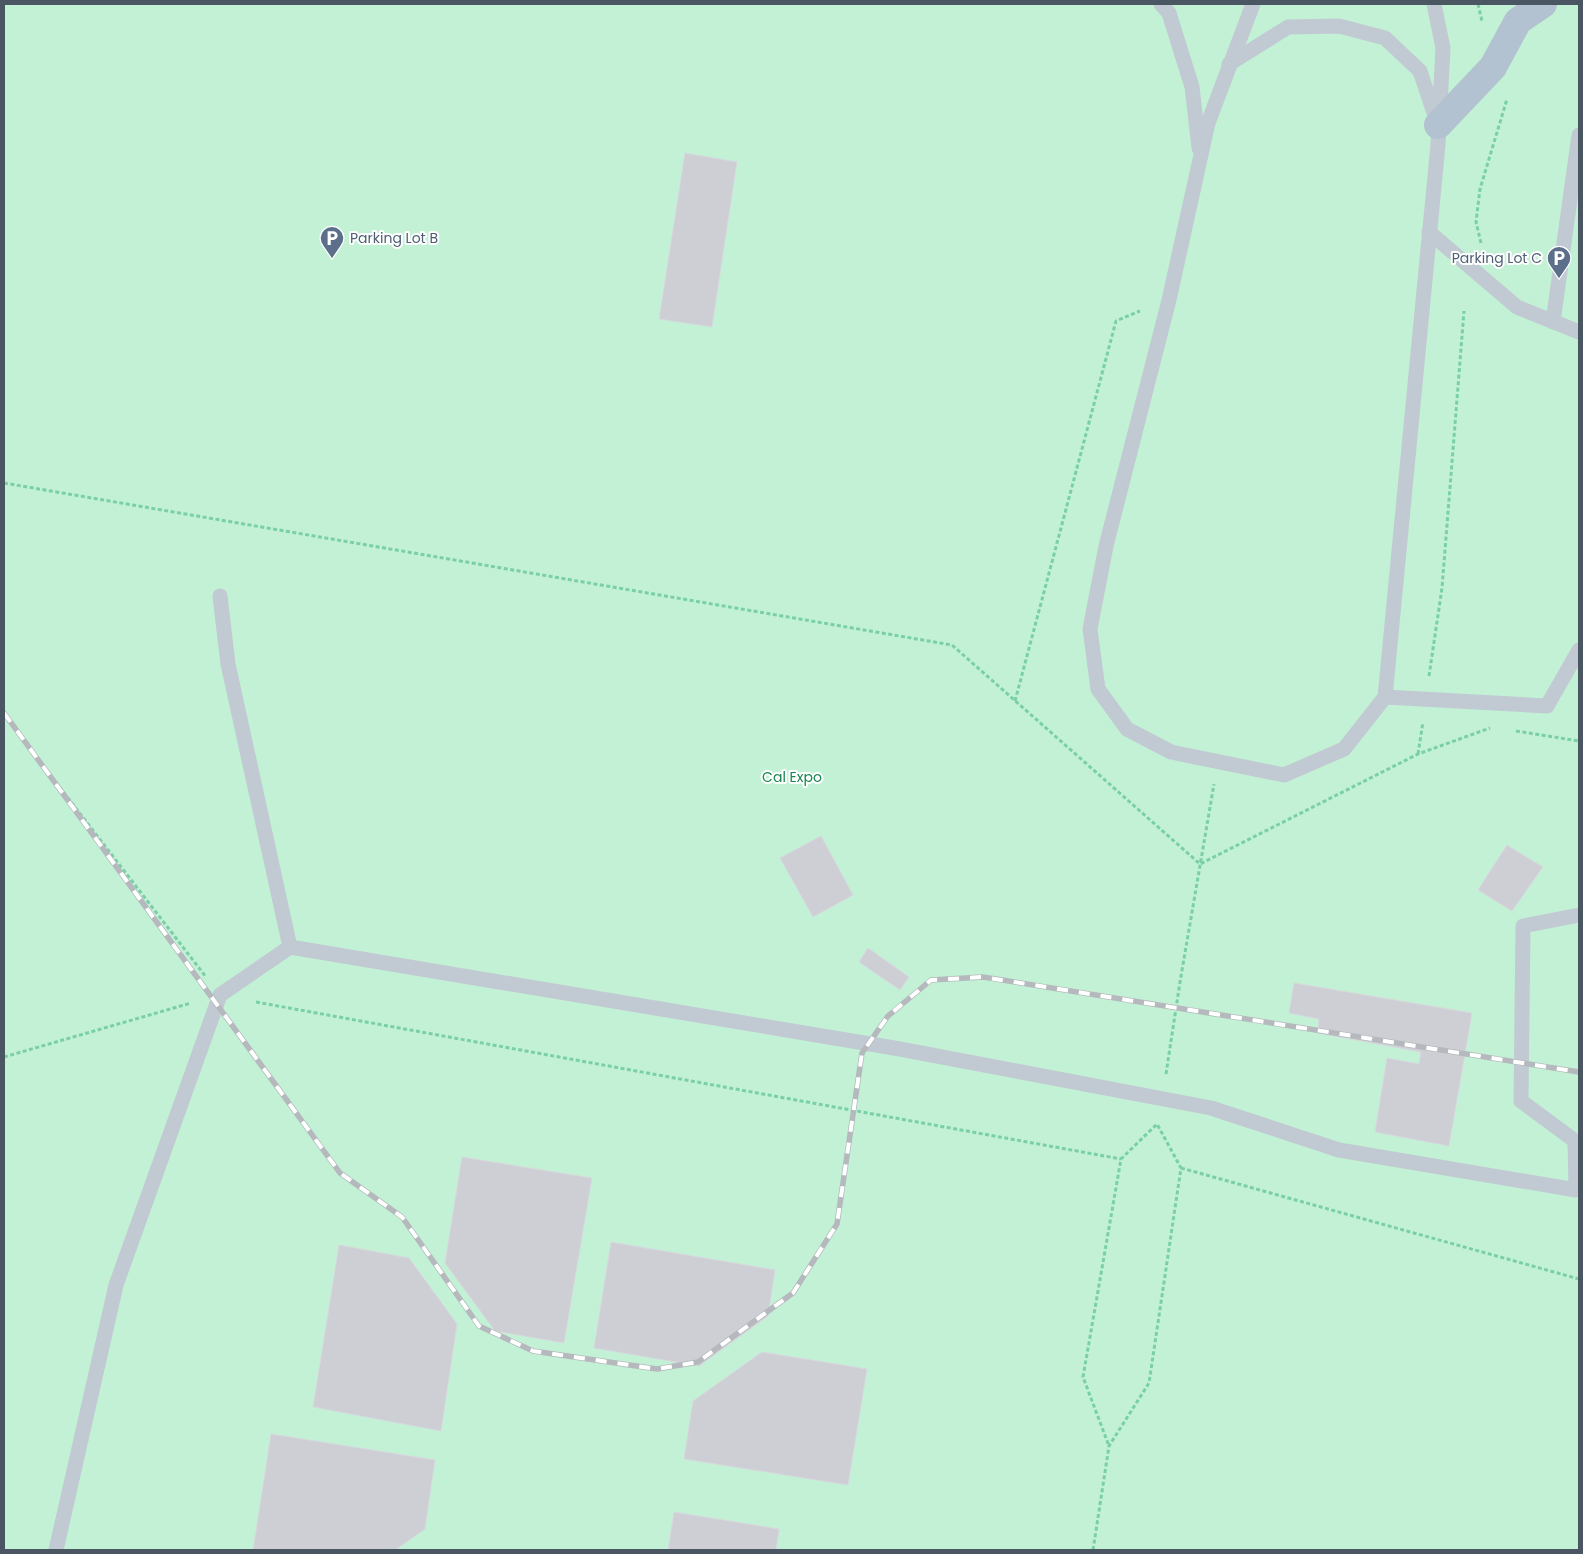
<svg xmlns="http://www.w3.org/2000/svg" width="1583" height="1554" font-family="Poppins,sans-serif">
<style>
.green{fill:#c3f1d5}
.building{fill:#cdcfd5;stroke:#d7d9de}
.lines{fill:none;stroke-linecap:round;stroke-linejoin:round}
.path{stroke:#7ad0a6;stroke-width:3;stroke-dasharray:4 2.5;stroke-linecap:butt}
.service{stroke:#c1cad2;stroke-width:15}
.primary{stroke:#b3c2d1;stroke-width:28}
.rail-casing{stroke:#b5b8bd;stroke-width:5.5}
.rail{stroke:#fff;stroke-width:4;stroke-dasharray:11;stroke-linecap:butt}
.labels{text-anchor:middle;stroke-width:4;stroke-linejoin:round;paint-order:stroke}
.service-label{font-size:14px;fill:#4e5e75;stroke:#fff;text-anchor:start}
.park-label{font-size:14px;fill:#17864f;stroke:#fff}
</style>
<rect width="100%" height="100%" fill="#f5f3f3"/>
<!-- green -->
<rect class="green" x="4" y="4" width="1575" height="1546"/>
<!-- building -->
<g class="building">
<path d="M685,153L737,162L712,327L659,319Z"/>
<path d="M821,836L853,895L813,917L780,858Z"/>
<path d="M1507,845L1543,867L1512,911L1478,890Z"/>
<path d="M868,948L909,977L900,990L859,962Z"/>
<path d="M1294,983L1472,1013L1449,1146L1375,1132L1387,1058L1419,1064L1421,1052L1318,1033L1319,1019L1289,1013Z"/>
<path d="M462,1157L592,1178L564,1343L495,1331L445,1263Z"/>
<path d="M611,1242L775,1270L768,1316L699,1366L594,1348Z"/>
<path d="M339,1245L409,1258L457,1324L441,1431L313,1407Z"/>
<path d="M762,1352L867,1369L848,1485L684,1459L693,1401Z"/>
<path d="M271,1434L435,1460L425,1529L395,1550H253Z"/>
<path d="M674,1512L779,1529L776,1550H668Z"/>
</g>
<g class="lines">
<!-- path -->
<g class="path">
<path d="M1478,4L1482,21"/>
<path d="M1481,243L1476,222L1480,189L1507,99"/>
<path d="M4,483L952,645L1200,864L1418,754L1490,728"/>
<path d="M1429,676L1442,588L1464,311"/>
<path d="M1015,701L1116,321L1140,311"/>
<path d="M4,715L206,977"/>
<path d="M1516,731L1579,741"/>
<path d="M1418,754L1423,722"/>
<path d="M256,1002L1121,1159"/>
<path d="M4,1057L191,1003"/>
<path d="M1166,1074L1180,982L1214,784"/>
<path d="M1181,1168L1579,1279"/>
<path d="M1093,1550L1109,1446L1149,1383L1181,1168L1157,1124L1121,1159L1083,1377L1109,1446"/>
</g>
<!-- service -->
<g class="service">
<path d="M1161,4L1169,13L1192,87L1199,148"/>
<path d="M1253,4L1208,123L1169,300L1106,546L1090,629L1098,689L1127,729L1171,752L1284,775L1344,749L1385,697L1438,145L1443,48L1434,4"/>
<path d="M1229,64L1288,27L1339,26L1385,38L1420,71L1436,119"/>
<path d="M1429,232L1517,307L1579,332"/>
<path d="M1553,322L1579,135"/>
<path d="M220,596L228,664L290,947L900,1049L1211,1108L1339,1150L1576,1190L1575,1141L1521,1101L1523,926L1579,915"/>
<path d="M1385,697L1547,706L1579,650"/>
<path d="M56,1550L116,1285L220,995L290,947"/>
</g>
<!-- primary -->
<path class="primary" d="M1438,125L1493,67L1518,21L1543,4"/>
<!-- rail casing -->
<g class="rail-casing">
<path id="rail" d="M4,713L340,1173L402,1217L479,1326L533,1351L657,1369L698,1362L793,1293L837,1224L862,1053L888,1016L931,980L983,977L1579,1072"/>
</g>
<!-- rail -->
<use href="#rail" class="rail"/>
</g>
<!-- icons -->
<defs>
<g id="parking-pin" transform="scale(1.25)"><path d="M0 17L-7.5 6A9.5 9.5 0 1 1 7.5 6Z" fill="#5c6f8a" stroke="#fff"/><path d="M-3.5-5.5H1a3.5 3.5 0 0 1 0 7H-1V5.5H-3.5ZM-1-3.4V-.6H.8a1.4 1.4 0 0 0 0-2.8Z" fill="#fff"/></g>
</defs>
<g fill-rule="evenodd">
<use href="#parking-pin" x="332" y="238"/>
<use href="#parking-pin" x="1559" y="258"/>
</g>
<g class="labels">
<!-- service labels -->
<g class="service-label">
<text x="350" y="243">Parking Lot B</text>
<text x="1542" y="263" text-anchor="end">Parking Lot C</text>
</g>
<!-- park labels -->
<g class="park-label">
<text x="792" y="782">Cal Expo</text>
</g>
</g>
<!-- border -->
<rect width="1583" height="1554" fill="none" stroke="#4a5661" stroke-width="10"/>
</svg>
